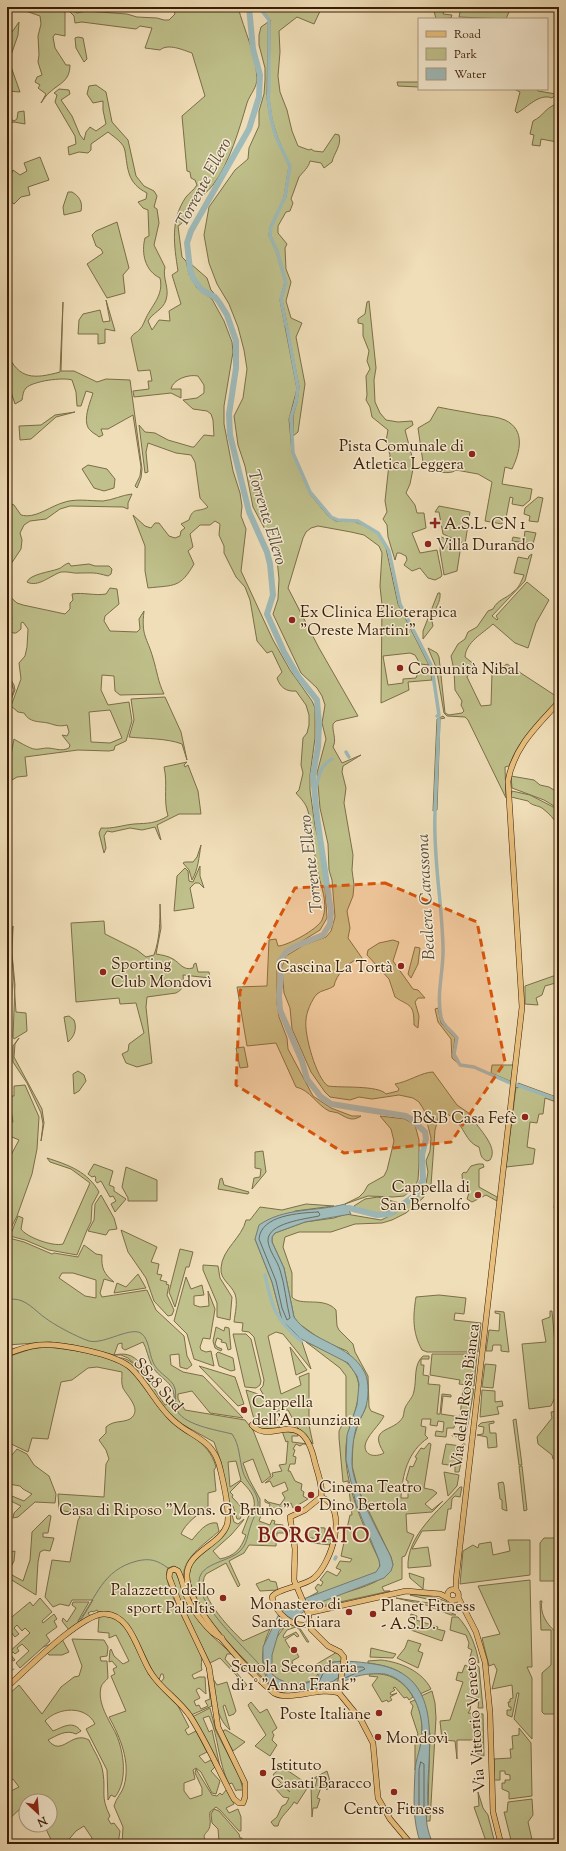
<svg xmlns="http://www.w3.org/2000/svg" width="566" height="1851" font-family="'Sorts Mill Goudy',serif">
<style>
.green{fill:#bfc08b;stroke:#7c6e48;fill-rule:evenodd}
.water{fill:#9ebab9;stroke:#767b71}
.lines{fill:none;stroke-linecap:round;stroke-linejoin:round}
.shore{stroke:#6c6b5f;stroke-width:1}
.stream{stroke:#767b71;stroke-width:1}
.canal{stroke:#9ebab9;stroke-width:3.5}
.river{stroke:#9ebab9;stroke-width:6}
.major-casing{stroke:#3a1c05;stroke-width:6}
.major{stroke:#e8bf7c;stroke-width:5}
.marked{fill:#d7530b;fill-opacity:0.2;stroke:#d7530b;stroke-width:3;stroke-dasharray:8 5;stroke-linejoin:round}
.poi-dot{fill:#8f2418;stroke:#f5ead1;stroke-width:1.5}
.labels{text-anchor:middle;stroke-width:3;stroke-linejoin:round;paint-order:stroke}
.poi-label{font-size:16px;fill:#3a1c05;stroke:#f5ead1;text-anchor:start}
.street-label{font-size:16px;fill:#3a1c05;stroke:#f5ead1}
.water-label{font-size:17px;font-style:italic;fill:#584b3b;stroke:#f5ead1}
.district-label{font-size:20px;font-weight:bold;letter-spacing:1px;fill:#7a1f14;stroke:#f5ead1}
</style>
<rect width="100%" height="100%" fill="#f0deb8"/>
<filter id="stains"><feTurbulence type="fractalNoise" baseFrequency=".005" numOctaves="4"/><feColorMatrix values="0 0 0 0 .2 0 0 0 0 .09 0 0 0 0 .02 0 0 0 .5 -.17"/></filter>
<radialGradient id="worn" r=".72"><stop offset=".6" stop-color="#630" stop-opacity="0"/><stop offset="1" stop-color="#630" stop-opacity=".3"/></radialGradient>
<!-- green -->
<g class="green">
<path d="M22,7H65V36L55,34L53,37L55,48L66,65H70C70,81 60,83 50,92C46,95 44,99 41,103L46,94L38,88L40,85L35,82L37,77L42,75L38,62L39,55L38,36L41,24L40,16L23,10Z"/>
<path d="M69,7H72V10L77,13L86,11L127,14L137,17L157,18L164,20H169L175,14L174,11L170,7H238C244,30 256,54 257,78C257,88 250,94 247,103C239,130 230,162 213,185C207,193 198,198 192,206C187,212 186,222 178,226L182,257L186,261L189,274L197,288L212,299L224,321L232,342L233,352L224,406V424L233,471L240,493L242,506L241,516L246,529L241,571L273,640L290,670L312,701L315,708V738L310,775V790L315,826L323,858L327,918L320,930L286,951L277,962V1004L279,1017L287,1038L288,1049L313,1096L331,1108L352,1116H361C352,1122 347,1118 338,1113C335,1112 332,1112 329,1111C317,1105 310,1090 296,1087L276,1043L247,1046L237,987L267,986L269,940L276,939L278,946C287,946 318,929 322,920C330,901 318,881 316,863C313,845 313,825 307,808C304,801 300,798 296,793L299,790L303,773L301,765L303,738L307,733L309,725V715L306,705L296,691C286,692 280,687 277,678L282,672L272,651L267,653L257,641L250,600L245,587L236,577L224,553V546L219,535L220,524L215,521L210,525H200L190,534L193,547L188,551L194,564C180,588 175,585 148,588L145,571V546L133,515L145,526L151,528L155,523H159L169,536L175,538L180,536L181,531L185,528L181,524L189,520C193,506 199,513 208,507L200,498L195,462L191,455L176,453L148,443L146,452L148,472L145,473L139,425L145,432L155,433L168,440L192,447H194L204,435L214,436L213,420L211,414L207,411L193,409L183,400L197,398L204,393V385L198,376C189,374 173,379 171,389H181V398L171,393L134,397L133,391L149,389L148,381H152L150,370L138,371L131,338C133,333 137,333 140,329C143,326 144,322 146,318C152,305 164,295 160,278C145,271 141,253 145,238L149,236L148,210L143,208L138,202L146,199L147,193C127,183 128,169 125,151C124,143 114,137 108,132L91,144V150L88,153L79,152L69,155L68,147L76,144L75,136L55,102L57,95L54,93L59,89L69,90L70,94L61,100L72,116L80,135L84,140L86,132L90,127L96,131L106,124L103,110V101L93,103L87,94L89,86L96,85L106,92L112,122L128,140L136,176L144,186L154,191L157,196L154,207L157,209L159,223L154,245L165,267C162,278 170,288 166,300C163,310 152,313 148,321L152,330L159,320L170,321L169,311L181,304L172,275L178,271C174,245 170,220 186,197C189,193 194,190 197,185L195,180L191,178L190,172L187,171L182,116L205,96L192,53C183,50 168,43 160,50L145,48L152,28L140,26L136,29L82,22L75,23L74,16L69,11Z"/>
<path d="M257,7H322L314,24L297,17L279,31L280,52L278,76L280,92L287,110L292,131L298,146L309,150L311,149L314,151L323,152L335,134L339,135C342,145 334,153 332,162L324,168L321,163L310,161C309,167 303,172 299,177C296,184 294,192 291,199L293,203L290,211L286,212L278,226V233L287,244L285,248L286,269L291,282L286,301L291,318L302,323L296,337L305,384L298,432L293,436V416L297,402L299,387L282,299L286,282L278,251L271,236V228L275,218L286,197L290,166L277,136L272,119L269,98L270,22L271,21L264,12Z"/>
<path d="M433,7H451V10L441,8V11H444L443,14L452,15L451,18L436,19Z"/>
<path d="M461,7H511L506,19L459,17Z"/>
<path d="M19,22L18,35L9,61L20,92L7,91V31L12,32Z"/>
<path d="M268,22L267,98L270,118L276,138L289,166L284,197L270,227L269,236L276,251L285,282L280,300L297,389L289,419L292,452L310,494L329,517L336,521H353L363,525L378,534L386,548L398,604L429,665L420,664L415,655L410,653L383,656L388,685L403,683V679L416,678L419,670L430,669L432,680L408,682L409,690L381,703L382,605L380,586L382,553L379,546L364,535L351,532L318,526L311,528L306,532L303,538L288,588L319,648L358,716L336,721L333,724C332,732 337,739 333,747L342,763L361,755L343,766L342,772L346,788L344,803L353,855L352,870L354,885L353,896L347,911L350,928L348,938L362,958L363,962L358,959C347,963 336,975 334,986C329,990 321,990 317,994C312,999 306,1013 306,1020C304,1034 316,1078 328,1086C341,1088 378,1085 386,1094L398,1091L399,1089L395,1084C408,1082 422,1072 433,1072L457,1105L470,1114C474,1125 500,1146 490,1160L487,1161C480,1158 481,1154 479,1147C462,1141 465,1118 441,1112L439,1115L435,1130L431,1185L423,1198L406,1213L392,1220L382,1223L355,1224L331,1232H299L285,1237L283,1247L292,1273V1297C300,1307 324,1296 336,1310L337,1326L339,1330L353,1344L355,1352L368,1376L369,1407L371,1411L384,1416C380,1425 366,1436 365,1446C365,1457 377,1457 384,1453C367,1426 394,1433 403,1417C404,1414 404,1410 405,1408C408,1401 413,1398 414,1391C417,1379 413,1365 423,1356H429V1359H421V1365H424L423,1375L429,1376L428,1384L440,1385L437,1414H440L442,1394L451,1395V1397L443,1396L441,1414L460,1417L463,1388L474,1389L465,1441L463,1440V1438L452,1436L453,1434H459L461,1424L455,1423L454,1428H447L446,1437L435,1436L436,1431L443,1432L444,1422L438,1421L437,1426L430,1425L431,1419H422L421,1426L426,1427L425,1435L428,1438C408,1451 402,1475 401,1498H408V1481L406,1480L410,1466L413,1467L417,1458L415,1457L421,1448L424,1449L429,1443L431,1444L424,1488L433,1490L437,1493L425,1504L432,1510L443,1501L432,1512L406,1514L407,1532L414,1535L405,1556L402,1557V1579L382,1587L384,1591H390L308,1609L307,1608C327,1594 353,1593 375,1582C381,1579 387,1571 393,1565L391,1557L358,1489L352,1466L353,1441L358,1424L366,1407L367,1380L347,1351L323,1341L298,1323L294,1317L284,1268L272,1242V1237L275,1233L305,1222L334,1218L346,1214L381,1220L396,1213L403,1206L417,1196L426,1184L428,1172L426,1161L430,1151L431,1138L424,1110L419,1102L413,1098L399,1095L372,1099L359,1097L350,1100L330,1097L325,1092L311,1072L292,1029L290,1008L284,993L282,967L286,956L304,945L326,937L331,931L335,917L332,880L329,870L328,844L320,808L317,773L326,739L322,723L325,705L322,696L317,688L301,673L273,614L278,599L279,579L277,559L267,533L253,507L245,466L238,445L234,416L243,398L247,369L244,350L238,327L229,304L217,284L209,263L204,235L209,207L235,170L248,159L249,148L259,126V111L264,94L265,80V68L259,45V35L261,27Z"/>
<path d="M78,37L83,38L87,59L84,62L76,48L75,38Z"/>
<path d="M397,82H419V87L398,86Z"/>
<path d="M514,89H536L538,91L556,94L552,98C539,93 528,107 517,113L515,111L520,92Z"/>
<path d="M554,105L555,109L559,113V140L557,142L541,139L540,146L532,145L534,135L530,134L533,121C543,116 545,109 554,105Z"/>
<path d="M24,111L25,124L14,122L7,124V117L14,121L17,119L18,112Z"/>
<path d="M40,157L49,180L28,187L30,195L21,197L14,204L7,199V180L10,178L13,170L20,175L27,171L24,163Z"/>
<path d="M68,192H72C79,196 83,202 81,211L64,215L63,207Z"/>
<path d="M117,222L129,268L123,275L125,293L107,298L87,264L103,253L101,249L96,246L92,235L96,231Z"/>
<path d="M191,264L207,278L211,290L214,293C199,292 193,276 191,264Z"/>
<path d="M106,300L115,331L105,329V343L98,344V334H78L79,320L83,314L100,310L103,322L110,321Z"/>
<path d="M369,301L376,368L374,380L375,402L380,413L386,420L398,422L412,421L413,425L405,430L414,464L410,484L406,493L415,505L417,513H424L426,528L412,533L420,553L437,550L442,575L441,577L435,580L428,578L420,568L412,571L404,565L407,560L406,556L400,553H397L395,560L388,537L387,525L383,519L387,512L385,501L390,455L386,441L388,430L372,417L370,407L366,400L367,395L366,376L370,369L367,361L369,351L363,336V324L358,323V319L365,314L367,302Z"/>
<path d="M63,302L61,371H74L97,382L106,379L130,380L142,469L141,478L137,488L135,486L140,476L141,467L133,415L108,429H101L103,435L99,437C96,434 94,434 91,431C81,423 90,403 93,393L86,391L81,406H77L76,392L72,380C63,377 33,381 26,388C23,391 23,395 22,400L15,404L10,389L7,390L9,379L7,375V353C19,380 34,379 60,372Z"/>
<path d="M438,407C452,410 466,412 481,415C489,416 498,417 505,420C526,430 520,452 512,469L505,467L502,484L532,489L530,500L523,506L512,504L513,498L510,497L506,518L503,517L502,524L485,521L492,482L478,474L456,470C449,476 433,470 424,469L418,428L430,421Z"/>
<path d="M75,412L56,417L31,439L20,440L19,426L41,425L55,415Z"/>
<path d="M88,465L107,469L115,479L114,488L104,491L94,488L82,469Z"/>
<path d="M132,494L128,503V509L123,507L70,506L60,509L46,519L30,521L24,525L20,533L22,540L21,549L7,570V502L14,505L21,515C35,519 49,507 62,503C75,498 89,501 103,501C113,500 122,495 132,494Z"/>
<path d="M538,497L543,498L538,522L529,521L530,516L524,514L525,508Z"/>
<path d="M439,506L470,512L465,544L443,534L439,512H435Z"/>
<path d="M525,531L536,533L533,544L512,541L513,537L524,539Z"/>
<path d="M441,537L461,545L457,571L444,575L440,551Z"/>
<path d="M532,554L525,581L492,616L497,620L498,619L496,616L527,582L549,600L536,623L528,648L515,643L493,624C482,634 466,642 465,657L475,665L467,677L481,706L491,705L492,673L507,664L559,698C540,719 519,738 509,766L505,767L506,798L468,720L465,717L447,716L444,713L436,667L428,648L437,653L439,657L445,713L449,715L462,713L464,711L461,705L462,701L455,690L454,670L451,656L458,644L465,639L468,632L477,627L488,611L493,609C498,599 506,599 513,592C519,588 521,582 524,575L514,573L518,557L528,559L529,556Z"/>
<path d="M69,563L71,566L89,564L95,566H109L112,569L111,574L108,576C94,572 93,573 80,573C74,574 68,571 61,572C51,575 38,588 27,582C30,574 50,572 58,569C62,568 64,564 69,563Z"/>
<path d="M110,588L117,589L119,604L105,616L104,621L110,631L137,632L140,629L139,619L144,611C141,636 147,637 153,658C157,671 158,682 164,694L120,695L115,691L114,676L102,675L101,690L108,705L129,702L132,721L126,741L115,746L114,750L109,751L78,750L25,757L27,776L17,777L7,783V766L11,755L14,739C15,740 31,749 34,749C37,750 43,748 47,748C55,748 61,752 69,748L70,745L62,735L67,736L69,732L67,725C59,727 55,725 48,723C38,721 30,723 24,713L18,712L11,706L21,679L19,663L25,656L27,647L28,629L23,622L21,623V629L16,633H13L7,627V621H11L12,618L7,615V594L17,603L23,605L65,614L70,609V603L73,600L72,594C83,592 95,596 106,594ZM110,710L122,738L110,743L91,742L89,712Z"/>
<path d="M438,593H440C441,602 435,609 431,617L433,626L423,639V631Z"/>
<path d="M7,673L14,685L15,690L9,705L11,742L7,760V709L14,690Z"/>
<path d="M165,697L181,732L187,760L182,744C166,738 147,739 129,737L134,720L131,699Z"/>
<path d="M443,716L445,718L440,719L437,810L433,811L437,719Z"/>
<path d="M187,762L184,765L185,767L188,765L198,791L201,814H179L157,825L161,840L160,839L155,827L142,830L130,828L112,832L107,831L104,836L106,848L104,853L99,833L101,828C113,829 123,825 134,824C149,823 154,824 168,816C163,800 168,783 164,767Z"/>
<path d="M511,776L534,780L540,785L549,787L559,793V809L544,800L512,788Z"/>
<path d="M512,791L530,795L559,810V827C555,820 549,813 542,808C537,805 532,806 528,801C522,800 517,798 511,797Z"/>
<path d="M201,845C199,857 198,870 192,880L189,870L183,863L185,862H193L197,857Z"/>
<path d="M200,866V876L204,888L199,883H195L190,888L194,908L174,911L177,876L185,868L188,871L189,881L193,882Z"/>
<path d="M160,904L161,928L156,954C162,955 168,956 173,959C180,963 183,971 193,968L194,964L196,963L198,972H209L210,978L183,975C184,984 184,989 176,993L147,997L146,1007L152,1063L137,1067L126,1063L122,1054L128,1051L129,1044L144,1033L136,1003L120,1004L119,998L76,1002L71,923L104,921L105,934L137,950L146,957L154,955C160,938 160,922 160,904Z"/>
<path d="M13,926L12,955L16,1012L26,1013L27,1031L14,1039L13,1037L15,985L11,943Z"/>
<path d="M393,940L399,942L393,961L413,989L418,990L425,998H418L415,1002L419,1016L418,1028L414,1025C414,1003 410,1007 395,997L389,979L367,955L368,950L379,943Z"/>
<path d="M415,947L420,948L418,964L411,978L408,974Z"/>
<path d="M7,972L11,977L12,985L10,1055L7,1045Z"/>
<path d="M559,974V982L545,986L542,995L536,998L538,1005L525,1004V986Z"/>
<path d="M438,1008L441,1023L455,1038L453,1053L459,1064L452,1058L451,1039L438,1022L435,1009Z"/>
<path d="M69,1016L74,1020C77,1028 75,1036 68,1042L64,1017Z"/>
<path d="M19,1038L15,1044L14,1057L42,1109L44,1123L41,1141L43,1124L41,1113L27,1083L13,1062V1046Z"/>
<path d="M244,1047L248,1067L240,1068L236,1048Z"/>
<path d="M492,1065H514L512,1082L491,1073Z"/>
<path d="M78,1071L84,1075L86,1081L79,1091L74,1094L73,1074Z"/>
<path d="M518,1083L559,1098V1103L545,1098L543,1114H539L537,1123L530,1122L527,1147L535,1149L533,1164L506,1167L516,1087L518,1088Z"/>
<path d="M25,1085L39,1117L37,1149L32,1174L17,1216L7,1236V1155H11L19,1140L12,1137L7,1140V1123L13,1122L11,1110V1096H14V1086Z"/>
<path d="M380,1116L405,1119L415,1125L419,1140V1164L418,1180L414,1188L404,1196L393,1197L368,1196L345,1204L359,1197L364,1192L368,1185L384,1176L387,1170L394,1141L391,1129Z"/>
<path d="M263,1151L266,1172L252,1189L254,1178L260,1177L261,1169L255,1168V1152Z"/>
<path d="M47,1158C69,1165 88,1172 99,1192L92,1205L91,1222L87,1230L77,1255L49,1250L25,1240L10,1236L18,1216L23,1218L21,1229C26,1237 53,1247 63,1244L90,1183L71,1169L50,1162Z"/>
<path d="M558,1158H559V1219L554,1207L556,1201Z"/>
<path d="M94,1164L113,1171L109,1185L114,1187V1191L126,1199L115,1212L111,1204L116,1201L113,1196L110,1197L101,1181L97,1183L95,1180L96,1179L95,1176L92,1177L88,1174Z"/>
<path d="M478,1164H483L484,1167L479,1169V1187L497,1197V1201L486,1195L472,1202L467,1199L469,1193L463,1188L462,1174L464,1172L466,1173L471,1166Z"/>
<path d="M126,1167L157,1180V1201H128V1198L122,1187Z"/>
<path d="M222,1178L224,1185L249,1192L248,1194L218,1189L220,1179Z"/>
<path d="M101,1195L114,1218L117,1229L109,1230L106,1235L88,1231L94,1220L95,1204Z"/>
<path d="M378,1197L399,1203C392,1216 363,1216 354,1206L365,1199Z"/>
<path d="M306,1204L334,1206L295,1211L255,1239L272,1282L282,1320L301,1339L311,1369L283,1334L276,1332L268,1336L281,1394L301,1385L299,1377L309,1373V1425L313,1444L297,1427L288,1410L277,1411V1421H275L276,1425H280L279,1428L260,1429L255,1423L246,1390L261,1395L263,1394L260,1389L263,1386L264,1380L254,1337L249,1332L242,1331L243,1323L234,1322C235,1313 238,1303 235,1294C231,1284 220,1280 221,1268C222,1249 242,1238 246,1220H250L260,1207L282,1210Z"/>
<path d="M121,1230L157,1247L151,1262L159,1264L157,1274L162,1275L160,1280L167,1282L166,1284L169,1285L167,1295L174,1310L172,1315L168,1316L154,1301L146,1278L128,1252Z"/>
<path d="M9,1238L24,1242L52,1254L54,1253L78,1257L84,1245L96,1254L102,1255C101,1268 104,1274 114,1282L104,1279L100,1293L102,1297L147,1290L156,1310L184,1336L187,1356L192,1365L187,1369L180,1367L179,1354L170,1355L171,1365L183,1372L203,1376L243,1418L210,1413L192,1391L178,1394V1399L185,1410L245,1420L253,1430L271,1476L262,1483L253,1459L243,1463L249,1479L260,1499V1509L263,1510L259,1521L270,1525L272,1520L275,1521L274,1524L283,1525L285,1533H277L276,1546L249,1545L244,1553L229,1561L240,1585L238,1587L226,1563L206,1574C193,1591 231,1630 243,1641L270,1629C261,1647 260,1665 269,1684C249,1664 172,1594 193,1563C201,1552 216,1545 224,1534C228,1528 228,1515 230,1507L234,1522L238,1524L244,1519L243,1521L231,1535L213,1551L220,1559C235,1556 241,1549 246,1535L242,1533L251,1510L254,1508C256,1496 249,1489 241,1481L230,1492L233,1495L232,1497L244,1510L240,1519H237L233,1506L228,1504L221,1462L214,1442L178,1422L169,1414L136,1370L126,1362L119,1358C137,1356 156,1393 165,1405L174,1402C176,1381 161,1381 152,1366C148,1358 147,1349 143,1342L125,1350L122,1348V1343L118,1344L114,1355C128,1352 135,1356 144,1368L146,1367L151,1378L128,1358L121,1355H114L73,1345L50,1342L7,1345V1239ZM62,1273H73L96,1280V1298L85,1296L59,1278ZM236,1461L241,1480L230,1487L228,1462Z"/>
<path d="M180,1249L193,1252L189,1267H186L175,1307L169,1292Z"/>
<path d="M203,1265L218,1266L220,1278L232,1297L230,1320L217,1317V1303L203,1270Z"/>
<path d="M138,1274L146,1288L114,1293L117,1283L126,1287Z"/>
<path d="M186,1277L191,1289L202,1285L204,1295L194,1296V1305L200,1307L209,1306L208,1291L215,1309L210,1339L203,1338L200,1347L201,1350L206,1352L211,1351L214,1366L194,1359L187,1334L174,1321Z"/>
<path d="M439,1295L466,1298L464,1314L455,1313L454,1320L481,1323L478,1352H427L422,1350C412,1332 413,1316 416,1297Z"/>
<path d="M495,1311L504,1312L509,1352L501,1351V1345H493L492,1351H486L489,1330L499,1331L500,1314L495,1313Z"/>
<path d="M550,1311H552L559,1388L551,1406L529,1409L522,1344L546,1342L542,1320L550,1317Z"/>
<path d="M216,1327L224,1331L225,1327L229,1328L231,1349L228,1350L226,1343L221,1342L222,1340L217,1338L215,1344L217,1347L222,1349L221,1351L215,1348L213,1341Z"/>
<path d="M233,1334H246L251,1339L261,1381L260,1385L256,1388L245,1387Z"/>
<path d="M306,1342C323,1350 347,1356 356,1375C366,1396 347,1425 346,1446C343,1482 364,1528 379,1560C380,1564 380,1569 377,1572C366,1581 319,1594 303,1600L318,1592L315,1588L318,1584L321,1586L323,1582L320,1580L327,1571L337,1576L341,1570L336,1568L340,1561L350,1562L352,1559L341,1556L350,1515H352L348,1481L343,1482L339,1438V1431L346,1417V1376L340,1368Z"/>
<path d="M46,1347C66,1349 107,1354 123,1365C142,1376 152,1400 166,1416C183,1436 208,1438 216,1467L214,1470L216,1491L208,1493V1509C198,1513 185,1524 181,1534L192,1540C198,1533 206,1521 217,1523L219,1531C205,1544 180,1559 184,1580L180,1570L174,1566L168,1568C159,1583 196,1637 201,1655C203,1660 200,1665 202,1670L192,1675L194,1679L199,1677H205L206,1694L199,1688L196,1690L200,1698L194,1701L196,1706L199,1705L201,1709L208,1706L205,1701L210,1699L207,1667L212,1706L191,1715L161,1682L164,1678L163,1674H161L159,1680C141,1659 134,1606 98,1612L97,1610L93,1612L92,1611L88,1613L90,1616L69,1630L62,1621L63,1618L67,1622L76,1608L72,1605L73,1602H89L78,1621L79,1623L93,1600H72L69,1606L60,1604L53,1607L45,1597L52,1560L70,1562L78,1520L80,1517L75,1513L59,1510L58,1494L104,1497L106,1464L109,1459L106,1450L99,1440L106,1433V1427C114,1420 122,1423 130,1419C143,1410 127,1396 123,1388C121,1383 122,1378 122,1372L97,1367L88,1368L72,1380L61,1382L48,1439L32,1438L28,1452L7,1442V1357L31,1349Z"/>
<path d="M290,1347L307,1370L296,1375Z"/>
<path d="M218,1352L233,1358L235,1370L231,1371L219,1366L216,1354Z"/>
<path d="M432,1354H477L474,1386L459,1384L460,1380L430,1375Z"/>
<path d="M485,1364L496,1365L493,1388L482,1387Z"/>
<path d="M199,1366L235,1377L244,1404L238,1406Z"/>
<path d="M482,1390L495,1391V1402L502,1401L503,1406L497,1407L499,1414L480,1417Z"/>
<path d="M559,1411V1458L553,1459L552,1455L538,1444L537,1437L552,1418L551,1412Z"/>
<path d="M516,1419L522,1465H519L513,1420Z"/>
<path d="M494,1421V1423L489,1424L490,1433H496L497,1447L488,1448L487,1437L477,1435L483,1434L484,1427L478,1426L481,1423Z"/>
<path d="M282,1431L298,1433V1436H292V1442L308,1444H303L300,1446L296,1444L293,1449L295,1450L293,1456L296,1457L295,1464H290L288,1471H290L295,1481L302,1484L301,1490L304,1492L303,1496L308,1499L293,1508L291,1503L282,1509L280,1506L275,1511L269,1509L270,1504L265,1502V1499L268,1502L280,1505L285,1498L282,1493L288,1490L285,1482L273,1487L270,1481L265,1483L273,1476L272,1473L282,1471L279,1465L286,1464L288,1441L286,1442Z"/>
<path d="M446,1444L461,1446L463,1444H465L459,1472H455V1466L442,1464Z"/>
<path d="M17,1449L27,1454L34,1465L49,1476L56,1494L55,1503L35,1502L18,1517L13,1518L14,1513L21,1506L7,1499V1494L24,1501L32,1494L23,1489L20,1486L9,1484L7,1482V1461Z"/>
<path d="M519,1466H522L527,1510L524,1511C522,1496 521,1481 519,1466Z"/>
<path d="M444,1472L459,1475L457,1486L448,1496Z"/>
<path d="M503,1482L504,1485L507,1511L502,1509V1500L500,1499L498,1483Z"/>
<path d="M460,1487H462L460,1497L455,1496L452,1499L451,1509H448L445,1530L422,1531L412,1549L428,1547L431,1566L408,1568C406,1535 440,1510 460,1487Z"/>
<path d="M49,1515L51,1516L48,1533H43V1537L54,1538L50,1551L44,1550L40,1552L38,1562L36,1595L7,1577V1565L11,1552L15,1551L14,1561L9,1571L12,1575L23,1581L30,1560L32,1532Z"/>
<path d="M308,1527L325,1528V1539L331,1540V1545L313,1543V1538H309Z"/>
<path d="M544,1538H559V1581H540V1543Z"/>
<path d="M508,1540H530V1575L460,1584L463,1551L473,1545L478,1548L479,1544L491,1542L493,1555L510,1551Z"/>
<path d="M173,1572L176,1573L188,1604L212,1636L232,1654H227L225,1659L247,1685L243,1689L237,1676L220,1658L210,1663L183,1608L172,1578L171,1573Z"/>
<path d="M409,1573L424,1578L423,1589L410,1578Z"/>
<path d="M269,1579L270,1581L276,1582L278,1590L260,1591L256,1584Z"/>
<path d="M530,1580L532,1667H527L532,1678V1739L514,1719L519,1693H517L512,1717L507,1715V1710H511V1707H509L508,1702H510V1699L513,1698L512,1685L492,1689L497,1670L494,1664L489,1666L482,1638L500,1634L478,1586Z"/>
<path d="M410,1595C422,1594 454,1599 458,1612L435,1601Z"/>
<path d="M40,1598L52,1612L42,1621L43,1623L54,1614L57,1619L54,1621L57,1627L46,1635L50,1641L20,1668L16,1663L29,1651L22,1644L17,1648L19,1651L15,1654L13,1652L10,1654L15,1660L13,1661L8,1653L30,1633L25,1628L22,1631L17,1625L14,1628L19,1634L15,1637L10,1631L7,1633V1621L30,1602L33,1606Z"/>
<path d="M396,1598L429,1603L456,1615H451L426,1605Z"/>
<path d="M540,1601H542C539,1614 549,1628 559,1634V1714H544L542,1712V1673L551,1665V1630H541Z"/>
<path d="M411,1614L417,1616L416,1620L438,1627L437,1629L445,1631L442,1641L411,1630L413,1623L410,1619Z"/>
<path d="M99,1616L115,1617L127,1630L149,1675L178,1706L189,1727L185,1730L188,1735L196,1731L207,1752L199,1756L205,1763L211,1760L215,1767L211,1771L220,1781L216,1794L212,1793L201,1772L196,1768L193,1770L195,1779L184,1783V1791L190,1799L202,1795V1788L195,1773L196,1769L212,1795L217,1796L220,1793L222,1795L227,1789L234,1804L226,1808L229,1813L238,1809L241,1817V1831H239L220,1810L216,1807L210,1812C209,1816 211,1821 210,1825C209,1835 198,1833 209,1844H122L123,1827L114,1806C116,1798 122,1793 124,1786C131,1762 120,1737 109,1717L126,1711L111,1676L115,1674L113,1669L117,1667L112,1661L109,1662L110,1650L111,1649L114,1656L123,1664L129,1661L116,1635L109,1638V1633L98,1632Z"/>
<path d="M452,1617H458C470,1630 476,1646 479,1663L470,1657L472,1650L468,1648L469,1643L466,1635L450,1630Z"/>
<path d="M290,1622L299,1627L309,1642H307L299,1629L296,1627L287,1630L283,1636L284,1638L296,1632L299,1636L297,1637L294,1634L285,1640L291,1650L294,1648L299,1657L292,1661L293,1667L297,1672L305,1671L337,1652L341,1654L342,1662H332L323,1666L314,1680C299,1685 285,1686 272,1674C269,1652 273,1637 290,1622Z"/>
<path d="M62,1639L69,1652L62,1655H49L47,1653Z"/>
<path d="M72,1639L104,1640L108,1647L107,1656L100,1657L101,1661H107L108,1678C106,1681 102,1683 101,1687C97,1703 109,1720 116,1734C124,1752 128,1781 115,1797L111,1795L108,1800L107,1770L86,1729L95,1724C86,1705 58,1707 45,1721L53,1731C63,1727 73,1720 81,1731L76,1734C66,1729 56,1736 48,1740C62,1758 71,1730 89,1740C93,1750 102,1762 103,1773C106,1792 100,1796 110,1816L108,1819L111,1824L114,1823L120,1831L118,1844H90L92,1838L84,1826L76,1831L65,1844H53L46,1829L54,1819H50V1801H26V1809L23,1806L7,1821V1793L19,1787L13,1779L7,1782V1696L19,1685L42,1714L61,1687L74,1677L79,1676L82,1666Z"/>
<path d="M408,1640L421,1644L418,1651L423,1653L418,1668L397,1658L405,1648Z"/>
<path d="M371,1648L396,1654L393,1658L370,1657Z"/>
<path d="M381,1660C400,1662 422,1671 431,1689L420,1694C405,1671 395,1667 368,1663V1661Z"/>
<path d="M472,1661L479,1667L483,1708H478L479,1698L472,1697L470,1710L468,1713L483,1714L484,1756H478L477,1744L482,1743L481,1736H477V1740H457V1759L455,1741L442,1740L440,1721L450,1720L463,1682L456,1680L458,1672L462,1673L465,1665L469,1667Z"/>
<path d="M370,1674C389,1672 404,1681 413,1697L409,1700L407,1697L404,1698L395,1687L393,1688L395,1690L390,1693L391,1695L397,1693L390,1697L392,1700L388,1702L387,1700L382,1702L372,1685L378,1677L369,1676Z"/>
<path d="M212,1677L217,1685L227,1682L236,1711L234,1714L229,1716L225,1705L223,1706L230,1730C215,1717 215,1695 212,1677Z"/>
<path d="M432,1691L435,1703L436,1718L430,1821H426L428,1806L430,1734L421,1696Z"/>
<path d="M415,1700C427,1722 421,1747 415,1770V1739L418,1734L411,1713L413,1706L410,1702Z"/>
<path d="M251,1702L260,1713L267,1709L277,1728L272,1732L274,1735L272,1740L277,1745L270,1756L255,1746L266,1735L250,1709L248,1705Z"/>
<path d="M210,1708L216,1731L240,1778L243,1790H237L236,1791L232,1783L229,1784C218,1763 219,1737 209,1716L203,1718L209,1732L212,1730L220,1767L192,1717Z"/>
<path d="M519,1728L531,1743L532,1796L509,1799V1792L502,1789V1783H505V1780H510V1775L505,1774V1771H500V1780H494V1759L511,1758L510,1749H513L512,1736L519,1735Z"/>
<path d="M224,1730H226L245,1742L233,1751L223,1732Z"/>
<path d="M281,1766L303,1781L308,1787L297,1804L294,1802C289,1811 280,1816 278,1826H274L271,1822L277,1817L282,1806L286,1804L289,1798L283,1797L275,1788L280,1784L290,1792L273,1775Z"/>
<path d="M327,1771L330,1781L327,1785V1790L324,1785H322L317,1798L320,1799L317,1808H313L312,1817L311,1787L315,1788L317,1779L314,1778Z"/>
<path d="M478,1792L483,1808L488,1815L495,1844H487L474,1807L479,1806Z"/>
<path d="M532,1799L533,1815L528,1822L533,1844H512L504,1812H507L508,1802Z"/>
<path d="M214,1809L219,1811L239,1834L240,1838H242V1844H217L219,1842L218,1829L212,1823L211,1814Z"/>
</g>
<!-- water -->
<path class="water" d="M345,1204L351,1214L305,1222L275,1233L272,1237V1242L284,1268L294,1317C312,1343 350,1343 365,1373C369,1381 369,1400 365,1409C363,1415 359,1420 357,1425C353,1438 352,1451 352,1464C353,1489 380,1534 391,1557L393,1565L391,1571L384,1578L311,1606L279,1631L272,1655V1674C283,1685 304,1688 317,1678L323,1666C336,1658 359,1662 374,1664C450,1675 425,1753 428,1806C424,1819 428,1832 433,1844H421C412,1821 414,1796 415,1772C415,1759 422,1747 422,1733C423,1709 410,1680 385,1674C376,1673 363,1674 354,1677C348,1679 345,1682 338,1682L335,1687L285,1691L269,1684L263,1660V1647L280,1612L298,1601L376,1572L380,1566L379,1560L356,1504L346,1460L347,1435L357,1405L359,1384L357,1376L348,1363L301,1339L282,1320L272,1282L255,1239L259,1225C285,1207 316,1212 345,1204Z"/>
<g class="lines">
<!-- shore -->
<g class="shore">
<path d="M318,1212L320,1214L319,1216C305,1219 267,1223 268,1241C269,1251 277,1260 280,1270C285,1285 286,1302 290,1318L287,1320L282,1308L276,1281L259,1239C261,1215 299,1213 318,1212Z"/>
<path d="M338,1678L332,1682L321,1684L319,1682L325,1669L339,1666"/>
<path d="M345,1678L365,1669L363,1667H346"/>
<path d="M421,1762L424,1764V1806L420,1813L419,1811V1770Z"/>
</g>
<!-- stream -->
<g class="stream">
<path d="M7,1299C12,1299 18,1299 22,1301C30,1304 37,1312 44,1317C54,1325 77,1337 89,1341C104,1345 132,1325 142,1334C149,1340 149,1353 153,1362C157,1372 167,1376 173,1384C178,1392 174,1400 176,1408C181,1425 217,1430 232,1434C240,1445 239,1459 243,1472C246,1482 257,1491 258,1502C259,1509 253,1518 251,1525C247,1535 248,1544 239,1552C228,1562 200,1563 199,1581C198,1607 249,1651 265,1671"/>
<path d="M78,1622C97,1597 102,1570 137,1561C150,1558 157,1560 168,1568"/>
<path d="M43,1647L51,1644"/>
<path d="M7,1673L14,1669"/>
</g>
<!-- canal -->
<g class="canal">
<path d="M254,7L262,11L269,20V92L268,97L271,119L276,137L290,166L285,197L271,227L270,236L277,251L286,283L281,299L286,325"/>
<path d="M287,327L298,388L296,402L291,417L293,453L310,492L331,517L338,520L358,521L378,533L389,551L400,604L431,665"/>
<path d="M432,668L439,715L437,716"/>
<path d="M346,752L349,757"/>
<path d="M315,791C319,779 319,765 332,759"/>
<path d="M435,811L439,719"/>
<path d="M435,813C433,858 442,902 443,947C444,970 436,993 441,1017C443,1027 452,1030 457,1038L454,1054L460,1065L474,1067L510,1083"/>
<path d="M517,1085L559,1100"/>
<path d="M559,1173V1197"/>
<path d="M265,1275C272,1307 275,1319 301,1341"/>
<path d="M335,1559L336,1557"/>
</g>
<!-- river -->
<path class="river" d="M249,7L253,49L260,75L259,97L249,129L191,231L187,243L190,269L193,278L202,290L215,297L219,302L227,315L236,341V368L229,414L230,435L249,512L267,552L270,564L273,595L267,614L284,652L298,676L317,700L319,725L318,747L313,775L317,817L331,912L330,924L323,935L296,946L287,951L280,960L279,963L281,976L279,996L280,1010L302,1061L307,1079L321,1097L331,1104L406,1116L411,1119L425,1132L426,1139L422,1155L423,1180L418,1189V1193L390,1214L377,1215L349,1208L341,1209"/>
<!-- major casing -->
<g class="major-casing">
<g id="major">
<path d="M7,1354C17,1350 28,1346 39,1345C60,1343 116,1354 131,1368C148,1384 156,1405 173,1420C192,1438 213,1438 220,1468C223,1481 231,1512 227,1525C219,1548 180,1552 188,1584C196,1615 249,1672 274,1693C291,1702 319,1686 339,1693"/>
<path d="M252,1425C271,1447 302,1402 315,1463C318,1474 323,1486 321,1497"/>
<path d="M321,1497L305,1510L290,1517L295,1549L294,1580L308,1613L311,1629L328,1646L340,1652L344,1657L339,1693"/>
<circle cx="453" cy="1595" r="5.5"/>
<path d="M456,1591V1580L522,1007L508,781C514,747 537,726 559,702"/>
<path d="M458,1597L476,1632L485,1662L490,1713L493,1812L501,1844"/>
<path d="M308,1613L406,1591L440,1594L448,1598"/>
<path d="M310,1624C293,1629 275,1613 272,1597C276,1589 305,1586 314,1578C331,1564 350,1508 321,1497"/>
<path d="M7,1687C26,1670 79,1616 103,1614C131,1612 138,1654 151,1673C161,1689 179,1700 190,1716C207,1742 219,1772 234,1799L239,1803H243L245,1797V1783L218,1727L209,1667L181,1608L169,1577L170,1571L174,1569L178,1571C182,1578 183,1587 186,1595C191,1608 209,1634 222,1638"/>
<path d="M339,1693L361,1720L373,1743L378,1798L390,1819L411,1844"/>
</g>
</g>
<!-- major -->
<use href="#major" class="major"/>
</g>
<!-- marked area -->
<path class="marked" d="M385,883L477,922L505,1062L451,1142L344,1153L236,1085L240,991L295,888Z"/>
<!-- markers -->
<g class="poi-dot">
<circle cx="472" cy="454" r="4"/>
<path d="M433 517h4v4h4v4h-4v4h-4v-4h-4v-4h4z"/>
<circle cx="428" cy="544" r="4"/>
<circle cx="292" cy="620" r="4"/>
<circle cx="400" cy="668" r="4"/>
<circle cx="401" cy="966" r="4"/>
<circle cx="103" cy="972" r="4"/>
<circle cx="525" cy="1117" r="4"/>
<circle cx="478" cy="1195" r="4"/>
<circle cx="244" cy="1410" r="4"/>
<circle cx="311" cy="1495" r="4"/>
<circle cx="298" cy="1509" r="4"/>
<circle cx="223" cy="1598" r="4"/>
<circle cx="349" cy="1612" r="4"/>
<circle cx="373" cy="1614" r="4"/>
<circle cx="294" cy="1650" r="4"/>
<circle cx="379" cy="1713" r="4"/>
<circle cx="378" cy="1737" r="4"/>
<circle cx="263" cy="1773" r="4"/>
<circle cx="394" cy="1792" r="4"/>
</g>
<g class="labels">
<!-- poi labels -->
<g class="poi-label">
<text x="464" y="451" text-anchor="end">Pista Comunale di<tspan x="464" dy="18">Atletica Leggera</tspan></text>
<text x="444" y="529">A.S.L. CN 1</text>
<text x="436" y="550">Villa Durando</text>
<text x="300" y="617">Ex Clinica Elioterapica<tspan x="300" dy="18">"Oreste Martini"</tspan></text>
<text x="408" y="674">Comunità Nibal</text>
<text x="111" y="969">Sporting<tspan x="111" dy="18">Club Mondovì</tspan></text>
<text x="393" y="972" text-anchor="end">Cascina La Tortà</text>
<text x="517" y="1123" text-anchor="end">B&amp;B Casa Fefè</text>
<text x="470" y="1192" text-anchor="end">Cappella di<tspan x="470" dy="18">San Bernolfo</tspan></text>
<text x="252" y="1407">Cappella<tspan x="252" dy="18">dell'Annunziata</tspan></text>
<text x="319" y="1492">Cinema Teatro<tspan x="319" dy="18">Dino Bertola</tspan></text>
<text x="290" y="1515" text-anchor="end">Casa di Riposo "Mons. G. Bruno"</text>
<text x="215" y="1595" text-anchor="end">Palazzetto dello<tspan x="215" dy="18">sport PalaItis</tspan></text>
<text x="341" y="1609" text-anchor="end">Monastero di<tspan x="341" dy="18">Santa Chiara</tspan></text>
<text x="381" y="1611">Planet Fitness<tspan x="381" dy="18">- A.S.D.</tspan></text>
<text x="294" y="1672" text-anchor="middle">Scuola Secondaria<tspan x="294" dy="18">di 1° "Anna Frank"</tspan></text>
<text x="371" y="1719" text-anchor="end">Poste Italiane</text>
<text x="386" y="1743">Mondovì</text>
<text x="271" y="1770">Istituto<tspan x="271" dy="18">Casati Baracco</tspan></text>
<text x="394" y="1814" text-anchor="middle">Centro Fitness</text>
</g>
<!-- street labels -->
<g class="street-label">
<text transform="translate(159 1384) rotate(49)" y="6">SS28 Sud</text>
<text transform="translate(464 1396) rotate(-83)" y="6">Via della Rosa Bianca</text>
<text transform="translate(474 1725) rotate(-94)" y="6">Via Vittorio Veneto</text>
</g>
<!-- water labels -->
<g class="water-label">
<text transform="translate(203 182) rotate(-62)" y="6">Torrente Ellero</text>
<text transform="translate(268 517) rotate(73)" y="6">Torrente Ellero</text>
<text transform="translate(310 864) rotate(-97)" y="6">Torrente Ellero</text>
<text transform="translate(425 897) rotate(-93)" y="6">Bealera Carassona</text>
</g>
<!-- district labels -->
<g class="district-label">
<text x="314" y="1542">BORGATO</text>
</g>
</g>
<!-- margin -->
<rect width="566" height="1851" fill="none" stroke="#f0deb8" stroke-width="24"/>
<rect x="8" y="8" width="550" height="1835" fill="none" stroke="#3a1c05" stroke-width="2"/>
<rect x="12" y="12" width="542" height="1827" fill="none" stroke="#3a1c05"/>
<!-- legend -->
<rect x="418" y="18" width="130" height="72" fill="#f5ead1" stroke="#aa987f"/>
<rect x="426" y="31" width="20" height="6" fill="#e8bf7c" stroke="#aa987f"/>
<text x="454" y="38" font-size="12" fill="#3a1c05">Road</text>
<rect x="426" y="48" width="20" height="12" fill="#bfc08b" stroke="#aa987f"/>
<text x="454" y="58" font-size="12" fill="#3a1c05">Park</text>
<rect x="426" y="68" width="20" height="12" fill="#9ebab9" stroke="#aa987f"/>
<text x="454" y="78" font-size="12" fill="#3a1c05">Water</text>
<!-- north arrow -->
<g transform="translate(38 1813) rotate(154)"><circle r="19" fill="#f5ead1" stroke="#aa987f"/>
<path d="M0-3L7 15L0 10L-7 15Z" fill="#8f2418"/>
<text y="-6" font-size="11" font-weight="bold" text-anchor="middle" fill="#3a1c05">N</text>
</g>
<rect width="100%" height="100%" filter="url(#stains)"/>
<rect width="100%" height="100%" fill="url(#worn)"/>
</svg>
